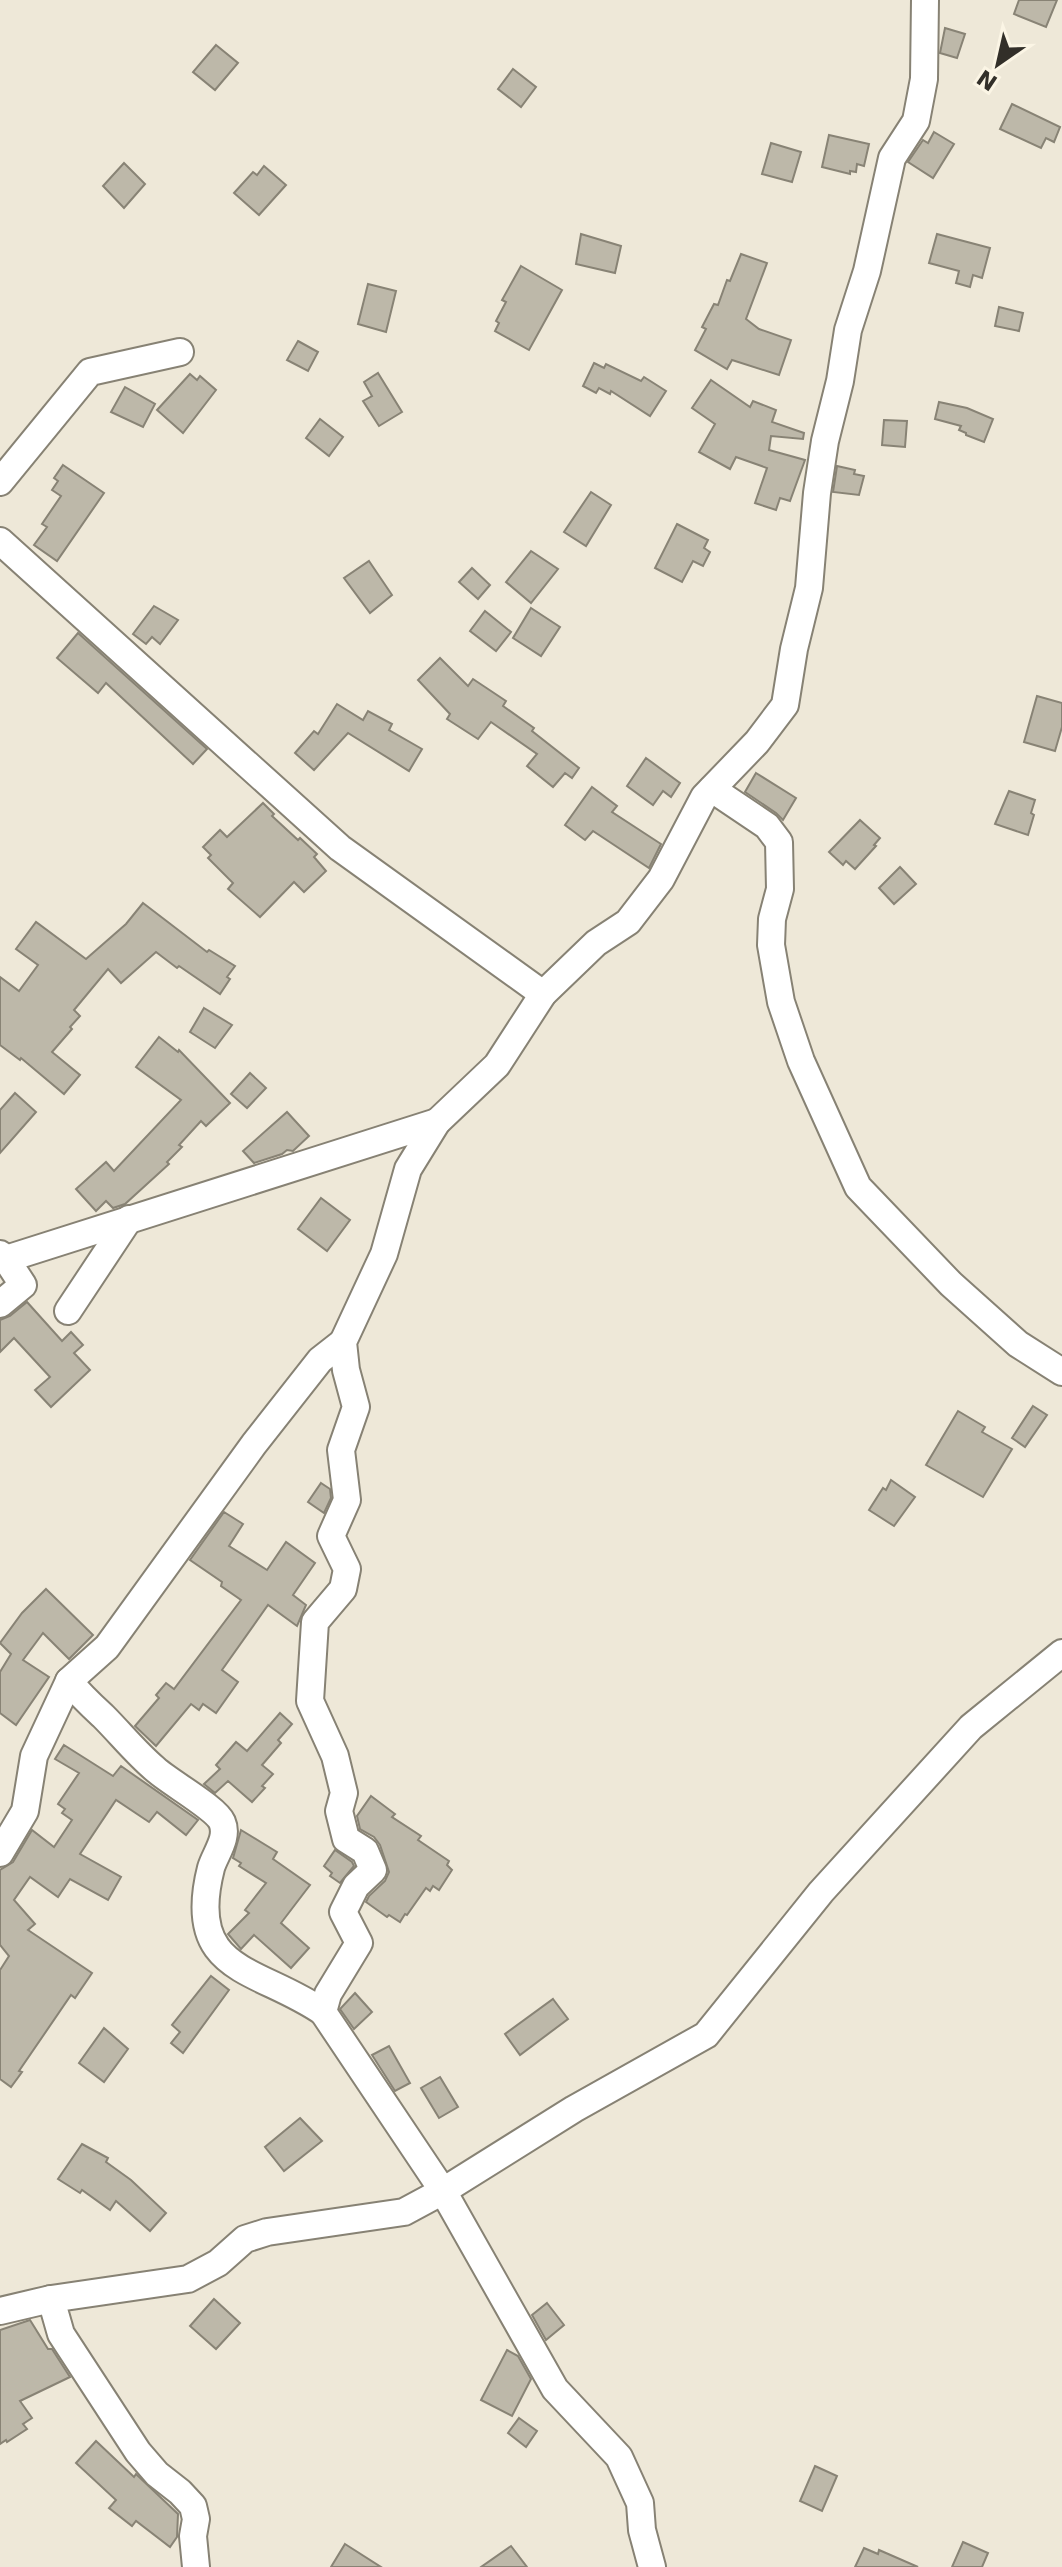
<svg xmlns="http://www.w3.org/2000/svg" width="1062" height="2567" font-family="'DejaVu Sans',sans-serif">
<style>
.building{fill:#bdb8a9;stroke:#888375;stroke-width:2}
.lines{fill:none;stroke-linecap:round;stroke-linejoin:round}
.minor-casing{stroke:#878274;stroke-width:30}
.minor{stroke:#fff;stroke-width:26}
</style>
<rect width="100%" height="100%" fill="#eee8d8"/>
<!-- building -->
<g class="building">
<path d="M1019,0H1057L1046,27L1014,14Z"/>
<path d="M945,28L965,34L957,58L940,53Z"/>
<path d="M216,45L238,63L215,90L193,72Z"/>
<path d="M513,69L536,87L521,107L498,89Z"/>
<path d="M1012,104L1060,127L1054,142L1046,138L1041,148L1000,129Z"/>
<path d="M934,132L954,144L933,178L908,162L923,140L928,143Z"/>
<path d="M829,135L869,144L864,166L857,164L856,172L850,171V174L822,167Z"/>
<path d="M771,143L801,152L792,182L762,174Z"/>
<path d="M124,163L145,184L124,208L103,186Z"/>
<path d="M264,166L286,185L259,215L234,193L253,172L257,175Z"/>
<path d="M581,234L621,246L615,273L576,264Z"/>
<path d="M937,234L990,248L982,278L973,275L970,287L956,283L959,271L929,263Z"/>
<path d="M741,254L767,263L746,319L759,329L791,340L779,375L732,360L727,369L695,350L706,329L702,327L714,304L718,305L727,280L730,281Z"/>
<path d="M521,266L562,290L529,350L495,331L499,323L496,321L506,302L502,300Z"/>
<path d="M368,284L396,291L386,332L358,324Z"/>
<path d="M999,307L1023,313L1019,331L995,326Z"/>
<path d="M298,341L318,352L308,371L287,360Z"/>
<path d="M594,363L604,368L606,364L641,381L644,377L666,391L650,416L611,391L610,394L599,388L596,393L583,386Z"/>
<path d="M378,373L402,412L379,426L363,401L372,396L364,382Z"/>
<path d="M190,374L197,380L200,376L216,390L183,433L157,410Z"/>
<path d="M711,380L750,407L753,401L776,410L772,422L804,433L803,439L771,436L769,450L805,460L790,501L780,498L776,510L755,503L767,468L736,457L730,469L699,452L715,424L692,408Z"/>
<path d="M125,387L155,404L143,427L111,412Z"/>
<path d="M939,402L967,408L993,419L984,442L966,435V433L959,430L961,426L935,419Z"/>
<path d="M320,419L343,437L329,456L306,438Z"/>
<path d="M884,420L907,421L905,447L882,445Z"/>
<path d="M63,465L104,493L57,561L34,545L47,527L42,524L61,496L52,490L58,481L54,478Z"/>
<path d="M837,466L855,470L854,474L864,476L859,495L833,492Z"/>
<path d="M591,492L611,505L586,546L564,532Z"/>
<path d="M677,524L708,540L704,548L710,552L703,566L693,561L682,582L655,568Z"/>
<path d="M531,551L558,569L531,603L506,582Z"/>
<path d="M369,561L392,595L370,613L344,578Z"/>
<path d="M472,568L490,585L478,599L459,582Z"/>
<path d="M154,606L178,620L160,644L152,637L146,644L133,634Z"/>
<path d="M531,608L560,627L541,656L513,638Z"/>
<path d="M485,611L511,632L496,651L470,631Z"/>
<path d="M78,633L207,749L193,764L106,683L98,693L57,658Z"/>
<path d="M440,658L468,686L473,679L506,701L503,706L534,728L532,731L579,768L572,778L565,773L553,787L527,766L537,754L491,722L478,739L447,719L450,714L418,680Z"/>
<path d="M1037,696L1062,703V727L1055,751L1024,742Z"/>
<path d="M337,704L363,720L368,711L392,724L389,730L422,749L409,771L348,733L314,770L295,753L314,731L318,734Z"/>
<path d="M646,758L680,783L671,797L663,791L653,805L627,786Z"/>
<path d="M756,773L796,798L783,820L776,813L745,792Z"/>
<path d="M592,787L617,806L612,812L661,844L649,868L593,831L585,840L565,825Z"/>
<path d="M1009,791L1035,800L1031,813L1034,815L1028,835L995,824Z"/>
<path d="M263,803L274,814L272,816L298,840L300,838L317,854L314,857L326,871L304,892L294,882L260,917L228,889L233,883L208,858L211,855L203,847L220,830L227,837Z"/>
<path d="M860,820L880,838L874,845L876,846L855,869L846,861L843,865L829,852Z"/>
<path d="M900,867L916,884L894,904L879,888Z"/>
<path d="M143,903L207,952L209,950L235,966L227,977L230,979L220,994L179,966L177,968L156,952L121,983L108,969L74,1010L80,1016L70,1027L72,1029L52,1052L80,1075L64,1094L21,1058L20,1060L0,1045V977L19,991L38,965L16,949L36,922L86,959L126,924Z"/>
<path d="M204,1008L232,1025L215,1048L190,1032Z"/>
<path d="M159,1037L178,1052L179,1050L230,1103L206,1126L201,1121L179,1145L182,1147L167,1162L169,1164L125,1204L113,1208L106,1201L96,1211L76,1189L106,1162L114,1171L181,1100L136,1067Z"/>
<path d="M250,1073L266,1088L247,1108L231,1094Z"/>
<path d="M15,1093L36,1112L0,1153V1110Z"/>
<path d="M287,1112L309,1136L293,1151L287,1150L282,1154L254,1163L243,1151Z"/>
<path d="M321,1198L350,1220L327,1251L298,1229Z"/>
<path d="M27,1302L62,1341L71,1332L83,1345L74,1353L90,1370L51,1407L35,1390L50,1377L14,1338L0,1352V1320L10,1316Z"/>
<path d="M1033,1406L1047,1415L1025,1447L1012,1438Z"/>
<path d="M958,1411L985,1427L982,1432L1012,1449L983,1497L926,1465Z"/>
<path d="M891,1480L915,1497L894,1526L869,1510L883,1488L886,1490Z"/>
<path d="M321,1483L330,1489L331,1498L324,1513L308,1502Z"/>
<path d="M224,1512L243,1524L229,1546L267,1570L286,1542L315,1563L293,1595L306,1605L297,1626L268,1605L222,1670L238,1682L216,1713L203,1704L199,1710L191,1704L156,1746L135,1726L159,1698L156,1695L166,1683L174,1689L241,1600L221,1586L222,1582L190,1560Z"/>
<path d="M46,1589L93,1635L69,1659L43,1633L23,1660L49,1677L16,1725L0,1713V1672L11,1654L0,1643L22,1613Z"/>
<path d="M280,1713L292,1724L278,1740L281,1743L262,1765L273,1774L262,1786L265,1788L252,1802L228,1781L215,1793L204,1784L220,1769L216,1765L236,1742L247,1751Z"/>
<path d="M64,1745L113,1776L121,1766L198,1820L186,1835L157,1812L149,1822L116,1800L80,1854L121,1877L108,1900L70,1879L58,1897L30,1877L14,1900L35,1924L28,1930L92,1973L75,1998L71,1995L19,2071L22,2072L11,2087L0,2079V1970L9,1956L0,1945V1870L13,1862L32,1830L54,1847L72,1820L62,1813L65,1809L58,1804L79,1773L55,1759Z"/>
<path d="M371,1796L395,1814L392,1817L421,1836L418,1840L449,1861L447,1865L452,1870L439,1890L433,1886L430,1891L426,1888L407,1915L405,1914L400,1922L389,1915L387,1917L366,1902L369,1896L385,1881L389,1872L380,1845L374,1837L360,1829L357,1816Z"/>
<path d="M241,1830L277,1852L273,1859L310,1885L281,1923L309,1948L291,1968L254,1935L241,1949L228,1934L249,1913L245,1910L266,1883L239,1866L241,1863L233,1858Z"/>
<path d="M335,1850L352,1862L354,1866L340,1883L330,1876L332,1873L324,1866Z"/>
<path d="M211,1976L229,1990L183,2053L171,2043L180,2032L172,2025Z"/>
<path d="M355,1993L372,2012L354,2029L340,2009Z"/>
<path d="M553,1999L568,2019L520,2055L505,2034Z"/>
<path d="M104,2028L128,2049L104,2082L79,2063Z"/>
<path d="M389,2046L410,2083L395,2091L372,2055Z"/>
<path d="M440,2077L458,2107L439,2118L421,2088Z"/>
<path d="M300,2118L322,2141L284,2171L265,2147Z"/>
<path d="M82,2144L108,2158L106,2162L131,2180L166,2213L150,2231L116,2201L110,2210L82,2190L80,2193L58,2179Z"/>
<path d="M214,2299L240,2323L216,2349L190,2326Z"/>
<path d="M547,2303L564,2325L546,2340L532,2315Z"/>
<path d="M30,2320L48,2349H52L70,2377L20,2401L32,2418L23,2424L27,2429L7,2442L6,2440L0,2444V2330Z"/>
<path d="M507,2350L518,2356L531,2379L512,2416L481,2400Z"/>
<path d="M519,2418L537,2431L526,2447L508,2433Z"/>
<path d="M96,2441L134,2477L136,2474L178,2514L177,2537L170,2547L136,2521L132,2526L109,2508L116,2500L76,2463Z"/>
<path d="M815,2466L837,2476L822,2511L800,2501Z"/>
<path d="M963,2542L988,2553L982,2567H952Z"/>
<path d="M345,2544L381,2567H331Z"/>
<path d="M511,2546L527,2567H481Z"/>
<path d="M864,2548L878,2554L879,2550L918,2567H855Z"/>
</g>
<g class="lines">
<!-- minor casing -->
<g class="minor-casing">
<g id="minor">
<path d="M0,482L90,372L180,352"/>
<path d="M0,541L340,848L543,994"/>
<path d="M712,789L767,826L779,842L780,889L772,919L771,945L781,1002L801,1061L858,1187L951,1284L1018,1344L1062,1372"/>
<path d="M0,1254L6,1259L437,1122"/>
<path d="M0,1304L23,1285L6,1259"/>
<path d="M68,1311L129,1219"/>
<path d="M69,1681C80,1695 91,1705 103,1716C121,1734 136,1753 155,1769C169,1782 216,1808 222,1822C229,1838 215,1854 211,1868C184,1974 258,1967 323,2012"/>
<path d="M0,1853L25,1811L34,1756L69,1681L107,1647L254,1444L320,1360L343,1342"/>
<path d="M0,2311L51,2299"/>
<path d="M196,2567L193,2536L196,2519L193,2506L180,2492L157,2474L138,2452L61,2334L51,2299L188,2279L218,2263L245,2239L267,2232L404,2212L443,2191L574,2109L706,2035L821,1892L971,1727L1062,1653"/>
<path d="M652,2567L642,2530L640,2503L619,2457L555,2389L443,2191L323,2012L328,1994L359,1943L343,1912L356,1886L373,1870L365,1851L346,1839L339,1811L344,1793L335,1756L310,1701L315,1622L343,1589L347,1569L331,1536L347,1500L341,1450L356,1407L346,1370L343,1342L384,1254L408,1169L437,1122L497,1065L543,994L596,943L628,922L661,879L704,797L757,742L785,705L794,649L809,588L817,493L825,441L840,381L848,330L867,271L892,158L916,121L924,79L925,0"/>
</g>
</g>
<!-- minor -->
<use href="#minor" class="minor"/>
</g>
<!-- north arrow -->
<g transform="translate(998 64) rotate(214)" stroke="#fbf5e5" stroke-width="6" paint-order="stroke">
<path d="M0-6L14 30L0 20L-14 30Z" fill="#322f29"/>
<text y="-12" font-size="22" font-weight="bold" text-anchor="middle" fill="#322f29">N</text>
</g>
</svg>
